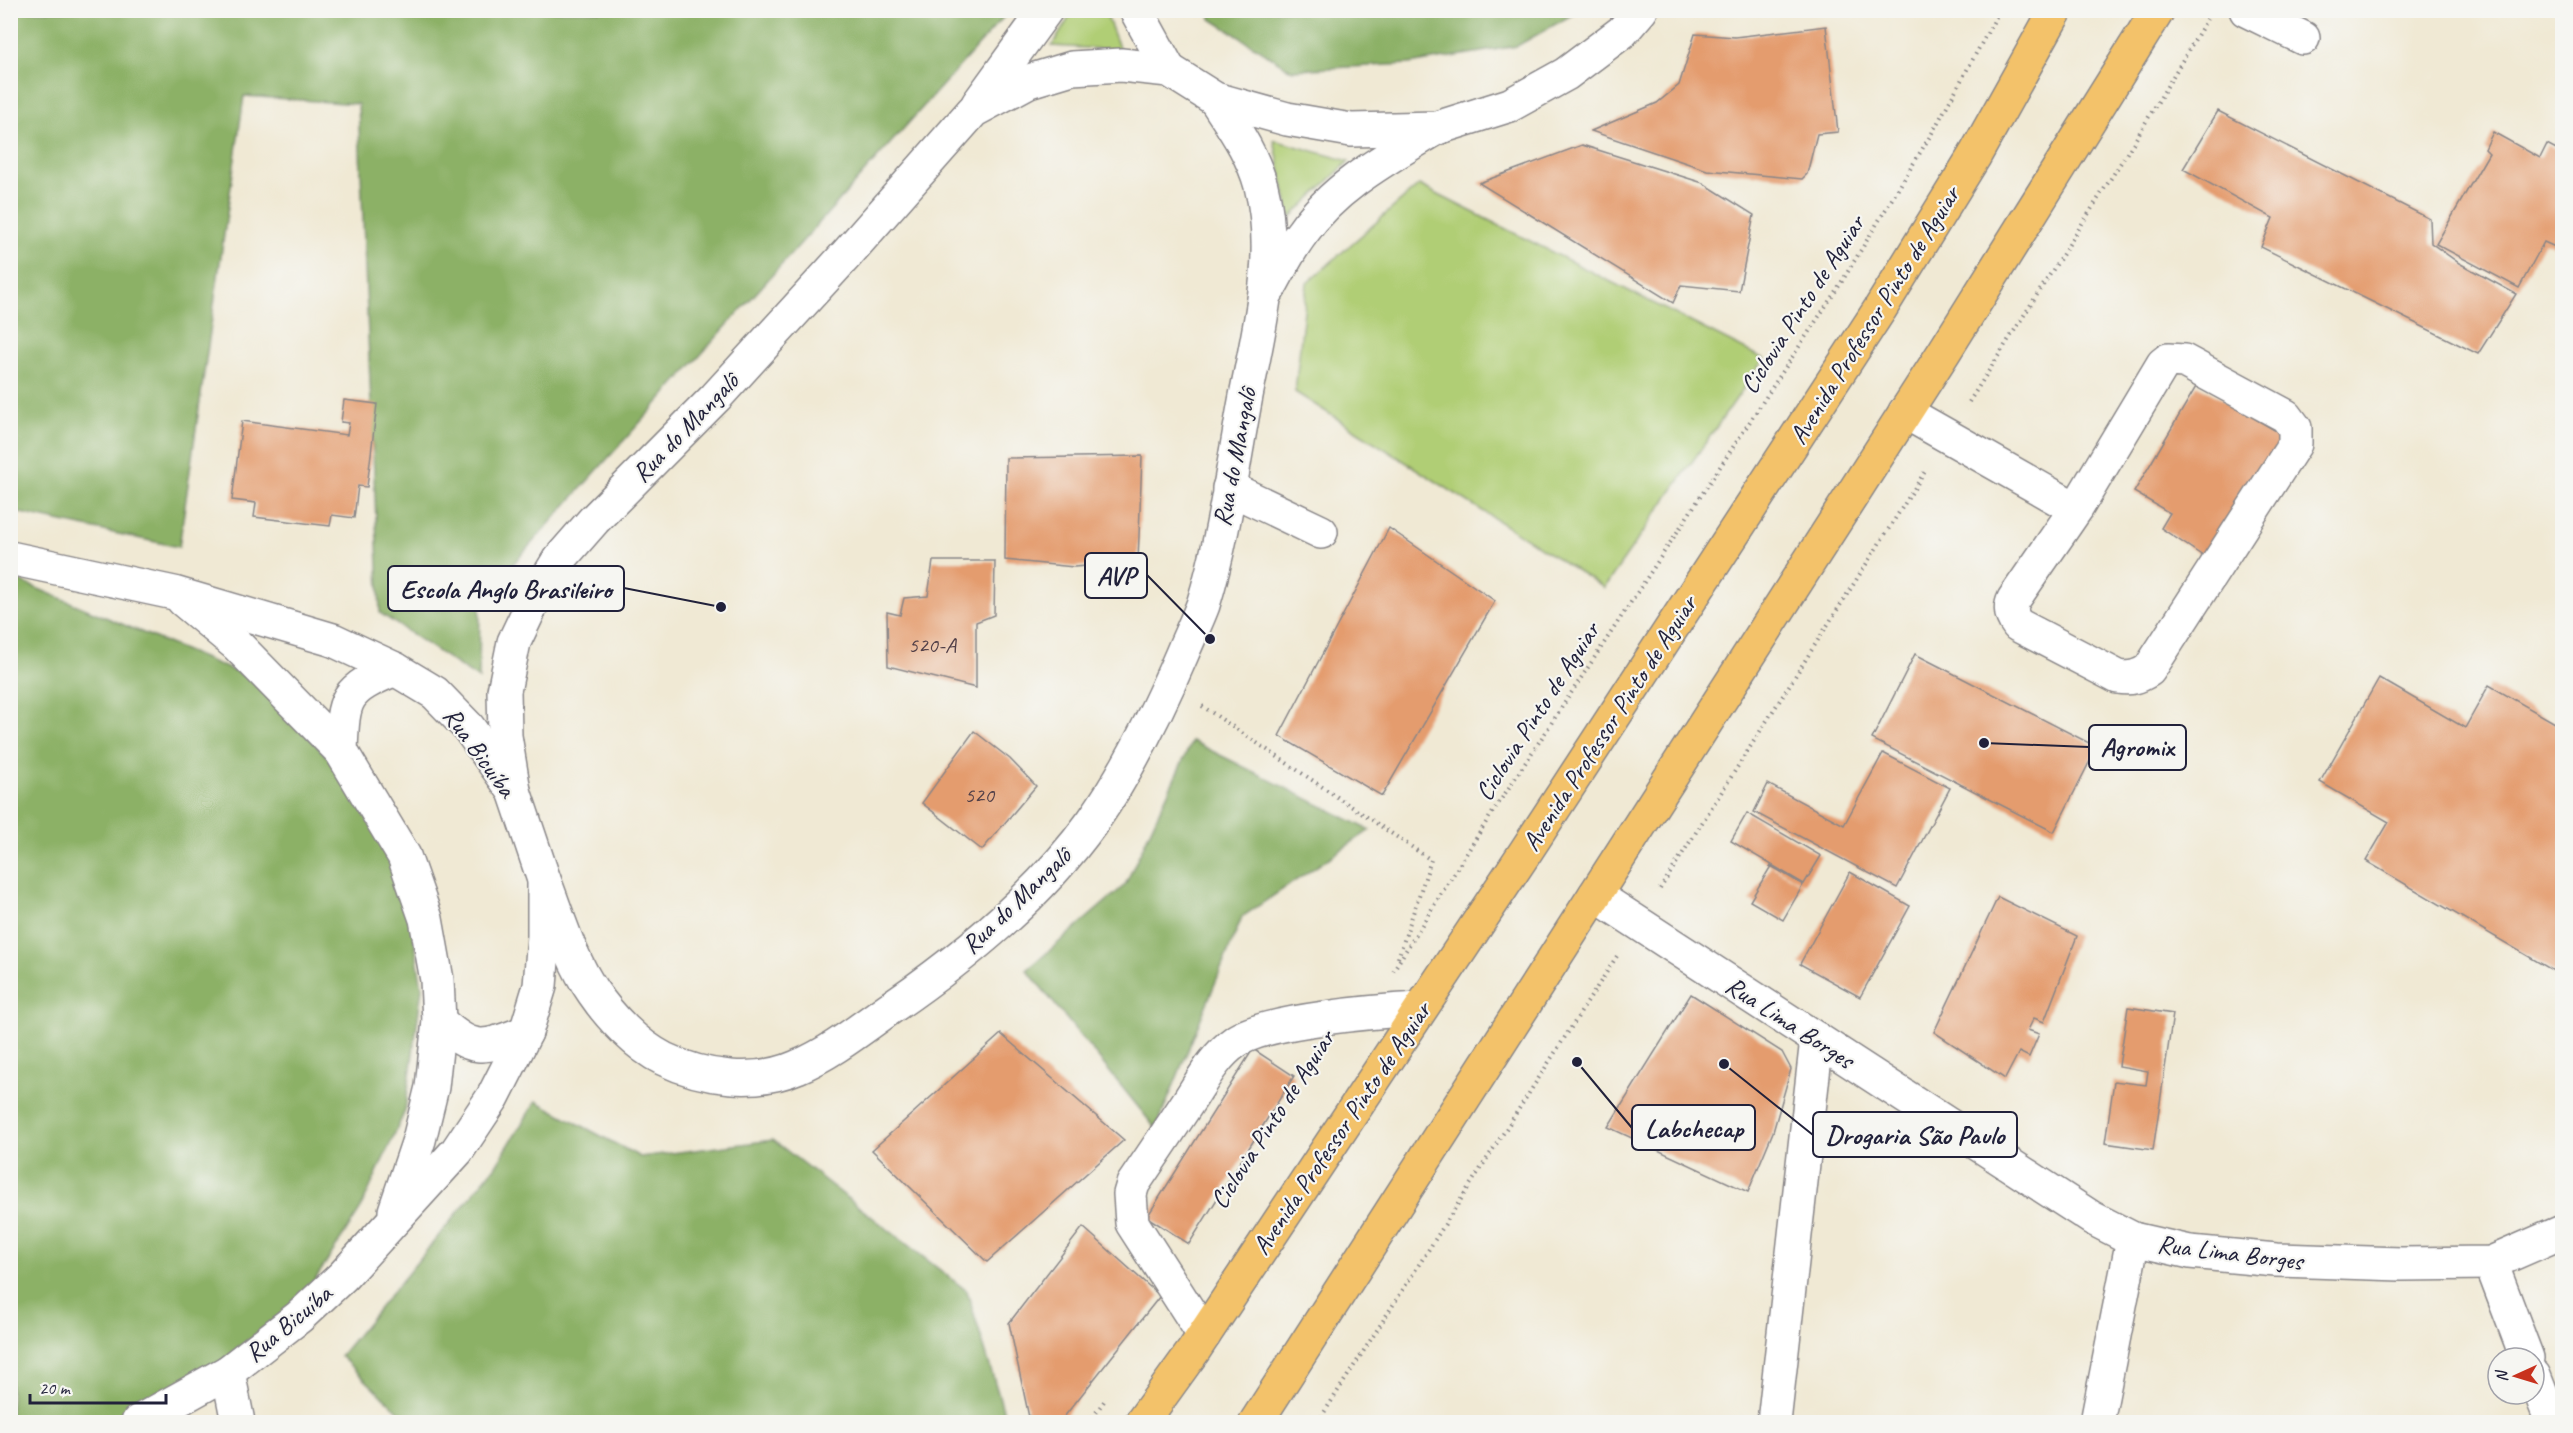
<svg xmlns="http://www.w3.org/2000/svg" width="2573" height="1433" font-family="Caveat,sans-serif">
<style>
.green{fill:#b0ce75;stroke:#697858;stroke-width:1.5}
.forest{fill:#8cb166;stroke:#576a50;stroke-width:1.5}
.building{fill:#e49c6e}
.lines{fill:none;stroke-linecap:round;stroke-linejoin:round}
.minor-casing{stroke:#898688;stroke-width:36}
.major-casing{stroke:#898688;stroke-width:36}
.path{stroke:#898688;stroke-width:4;stroke-dasharray:1.5 4.5;stroke-linecap:butt}
.minor{stroke:#fff;stroke-width:33}
.major{stroke:#f3c26a;stroke-width:33}
.labels{text-anchor:middle;stroke-width:4.5;stroke-linejoin:round;paint-order:stroke}
.number-label{font-size:22px;fill:#524048}
.street-label{font-size:26px;fill:#22223b;stroke:#f6f6f2}
.leader{fill:none;stroke:#22223b;stroke-width:2}
.callout-dot{fill:#22223b;stroke:#f6f6f2;stroke-width:2}
.callout{fill:#f6f6f2;stroke:#22223b;stroke-width:2}
.callout-label{font-size:27px;text-anchor:middle;font-weight:bold;fill:#22223b}
</style>
<rect width="100%" height="100%" fill="#f6f6f2"/>
<filter id="ink" filterUnits="userSpaceOnUse"><feTurbulence type="fractalNoise" baseFrequency=".0167" numOctaves="2"/><feDisplacementMap in="SourceGraphic" scale="12" xChannelSelector="R" yChannelSelector="G"/><feConvolveMatrix kernelMatrix="1 2 1 2 8 2 1 2 1" color-interpolation-filters="sRGB"/></filter>
<filter id="wash" filterUnits="userSpaceOnUse"><feTurbulence type="fractalNoise" baseFrequency=".008" numOctaves="4" result="noise"/><feDisplacementMap in="SourceGraphic" scale="24" xChannelSelector="R" yChannelSelector="G"/><feGaussianBlur stdDeviation="1.35" result="paint"/><feColorMatrix in="noise" values="0 0 0 0 0 0 0 0 0 0 0 0 0 0 0 0 0 1.4 0 .05"/><feComposite in="paint" operator="in"/></filter>
<g filter="url(#wash)">
<rect width="100%" height="100%" fill="#f0e9d4"/>
<!-- green -->
<g class="green">
<path d="M1073,11H1105L1120,50L1052,46Z"/>
<path d="M1274,140L1349,161L1290,218Z"/>
<path d="M1419,185L1764,359L1604,588L1295,392L1307,283Z"/>
</g>
<!-- forest -->
<g class="forest">
<path d="M11,11H1009L480,601L479,679L380,613L358,104L244,96L179,547L11,511Z"/>
<path d="M1209,11V10L1579,11L1517,46L1409,64L1291,70L1211,19Z"/>
<path d="M10,577L253,679L344,774L404,875L422,988L405,1111L360,1210L258,1368L136,1422H11Z"/>
<path d="M1192,741L1370,830L1242,917L1156,1129L1027,970L1125,885Z"/>
<path d="M536,1101L640,1157L773,1140L967,1291L1007,1422H410L340,1356L495,1167Z"/>
</g>
<g id="blocks">
<!-- building -->
<g class="building">
<path d="M1826,26L1838,132L1817,134L1807,174L1802,179L1707,170L1591,131L1657,103L1679,85L1695,34L1735,37Z"/>
<path d="M2218,111L2430,219L2431,243L2459,263L2516,294L2478,354L2261,247L2273,218L2183,169Z"/>
<path d="M2493,132L2540,158L2547,144L2562,152V250L2544,242L2519,288L2436,244L2489,153L2485,149Z"/>
<path d="M1582,145L1703,183L1754,215L1739,291L1681,285L1673,303L1479,183Z"/>
<path d="M2197,385L2290,439L2212,562L2161,528L2170,513L2134,492Z"/>
<path d="M344,400L377,404L367,487L358,486L354,518L332,515L330,526L254,517L256,503L232,500L242,421L347,435L349,423L341,422Z"/>
<path d="M1142,456L1138,562L1074,567L1005,560L1006,458Z"/>
<path d="M1389,528L1495,601L1382,796L1279,736Z"/>
<path d="M933,561H995L994,615L976,622V688L888,666L887,612L900,615L904,598L928,596Z"/>
<path d="M1915,654L2097,747L2054,832L1872,739Z"/>
<path d="M2379,678L2465,728L2489,685L2562,727V976L2366,861L2389,822L2320,782Z"/>
<path d="M974,731L1010,759L1036,786L982,850L922,803Z"/>
<path d="M1883,753L1950,788L1897,888L1754,812L1768,784L1844,825Z"/>
<path d="M1747,813L1821,856L1804,884L1731,841Z"/>
<path d="M1771,866L1803,885L1783,920L1750,901Z"/>
<path d="M1850,872L1910,906L1860,997L1800,964Z"/>
<path d="M1998,897L2077,936L2044,1022L2034,1018L2028,1030L2039,1034L2029,1057L2019,1052L2005,1079L1934,1032Z"/>
<path d="M1691,994L1782,1052L1791,1069L1773,1132L1748,1192L1608,1127Z"/>
<path d="M2128,1007L2173,1014L2153,1150L2105,1143L2114,1081L2146,1085L2148,1071L2119,1066Z"/>
<path d="M1001,1034L1124,1140L987,1262L872,1150Z"/>
<path d="M1253,1049L1294,1076L1189,1244L1147,1217Z"/>
<path d="M1083,1227L1160,1296L1060,1422H1030L1009,1323Z"/>
</g>
</g>
</g>
<g filter="url(#ink)">
<use href="#blocks" fill-opacity="0" stroke="#898688" stroke-width="1.5"/>
<g class="lines">
<!-- minor casing -->
<g class="minor-casing">
<g id="minor">
<path d="M1136,10L1169,70"/>
<path d="M2246,10L2303,38"/>
<path d="M978,104L1046,10"/>
<path d="M1267,292C1278,273 1288,251 1302,233C1335,186 1387,158 1435,129"/>
<path d="M1905,412L2076,509L2014,599C2009,609 2011,616 2018,625L2118,677C2131,679 2138,677 2149,670L2295,444V428L2286,416L2184,361L2168,360L2163,364L2076,509"/>
<path d="M1229,488L1321,532"/>
<path d="M10,558L174,593L333,640L395,669L435,693L468,727L514,791L544,880V936L540,986L526,1032L493,1097L457,1151L343,1276L299,1317L228,1372L138,1422"/>
<path d="M183,600L237,645L341,751L404,856L426,919L437,980L439,1021L432,1087L419,1140L395,1211"/>
<path d="M341,751C343,697 344,690 395,669"/>
<path d="M514,791L505,736L504,691L514,642L532,604L558,561L594,520L716,397L846,255L973,111L1029,81L1072,68L1121,65L1169,70L1215,99L1287,119L1351,130L1437,128L1510,105L1566,74L1622,32L1641,10"/>
<path d="M544,880C558,916 571,961 593,992C610,1017 636,1045 664,1059C703,1078 756,1085 797,1067C831,1053 863,1027 893,1006C967,955 1040,895 1093,821C1128,771 1158,710 1182,654C1189,637 1197,621 1203,605C1224,537 1233,465 1246,396C1259,328 1279,255 1261,186C1252,153 1233,127 1215,99"/>
<path d="M1595,895L2092,1218L2133,1239L2190,1252L2276,1260L2401,1264L2491,1263L2562,1232"/>
<path d="M439,1021C474,1054 484,1048 526,1032"/>
<path d="M2491,1263L2527,1358"/>
<path d="M1204,1335L1132,1223L1130,1194L1133,1184C1152,1156 1171,1128 1190,1099C1203,1079 1215,1056 1235,1042C1265,1020 1381,1011 1420,1009"/>
<path d="M228,1372L238,1422"/>
<path d="M2534,1376L2552,1422"/>
<path d="M1774,1422L1817,1039"/>
<path d="M2097,1422L2133,1239"/>
</g>
</g>
<!-- major casing -->
<g class="major-casing">
<g id="major">
<path d="M1142,1422L1194,1350L1526,851L1880,309L1975,155L2056,10"/>
<path d="M1256,1422L1944,352L2158,10"/>
</g>
</g>
<!-- path -->
<g class="path">
<path d="M1969,402L2134,142L2207,19"/>
<path d="M1202,706L1431,860L1397,961"/>
<path d="M1660,889L1926,470"/>
<path d="M1393,971L1485,824L1841,283L1932,133L2000,10"/>
<path d="M1089,1422L1105,1400"/>
<path d="M1318,1422L1617,956"/>
</g>
<!-- minor -->
<use href="#minor" class="minor"/>
<!-- major -->
<use href="#major" class="major"/>
</g>
</g>
<g class="labels">
<!-- number labels -->
<g class="number-label">
<text x="932" y="652">520-A</text>
<text x="979" y="802">520</text>
</g>
<!-- street labels -->
<g class="street-label">
<text transform="translate(1802 304) rotate(-57)" y="9">Ciclovia Pinto de Aguiar</text>
<text transform="translate(1874 315) rotate(-58)" y="9">Avenida Professor Pinto de Aguiar</text>
<text transform="translate(685 427) rotate(-46)" y="9">Rua do Mangalô</text>
<text transform="translate(1234 457) rotate(-79)" y="9">Rua do Mangalô</text>
<text transform="translate(1537 711) rotate(-57)" y="9">Ciclovia Pinto de Aguiar</text>
<text transform="translate(1609 723) rotate(-57)" y="9">Avenida Professor Pinto de Aguiar</text>
<text transform="translate(480 752) rotate(54)" y="9">Rua Bicuíba</text>
<text transform="translate(1016 900) rotate(-44)" y="9">Rua do Mangalô</text>
<text transform="translate(1790 1022) rotate(33)" y="9">Rua Lima Borges</text>
<text transform="translate(1272 1119) rotate(-57)" y="9">Ciclovia Pinto de Aguiar</text>
<text transform="translate(1341 1128) rotate(-56)" y="9">Avenida Professor Pinto de Aguiar</text>
<text transform="translate(2230 1252) rotate(7)" y="9">Rua Lima Borges</text>
<text transform="translate(288 1323) rotate(-40)" y="9">Rua Bicuíba</text>
</g>
</g>
<!-- callouts -->
<path class="leader" d="M1210 639L1147 575M721 607L624 588M1984 743L2089 747M1577 1062L1632 1128M1724 1064L1813 1135"/>
<g class="callout-dot">
<circle cx="1210" cy="639" r="6"/>
<circle cx="721" cy="607" r="6"/>
<circle cx="1984" cy="743" r="6"/>
<circle cx="1577" cy="1062" r="6"/>
<circle cx="1724" cy="1064" r="6"/>
</g>
<g class="callout">
<rect x="1085" y="553" width="62" height="45" rx="6"/>
<rect x="388" y="566" width="236" height="45" rx="6"/>
<rect x="2089" y="725" width="97" height="45" rx="6"/>
<rect x="1632" y="1105" width="123" height="45" rx="6"/>
<rect x="1813" y="1112" width="204" height="45" rx="6"/>
</g>
<g class="callout-label">
<text x="1116" y="585">AVP</text>
<text x="506" y="598">Escola Anglo Brasileiro</text>
<text x="2137" y="756">Agromix</text>
<text x="1694" y="1137">Labchecap</text>
<text x="1915" y="1144">Drogaria São Paulo</text>
</g>
<!-- margin -->
<rect width="2573" height="1433" fill="none" stroke="#f6f6f2" stroke-width="36"/>
<!-- north arrow -->
<g transform="translate(2516 1376) rotate(266)"><circle r="28" fill="#f6f6f2" stroke="#a1a1a9" stroke-width="1.5"/>
<path d="M0-4.5L10 22L0 15L-10 22Z" fill="#c8321e"/>
<text y="-9" font-size="16" font-weight="bold" text-anchor="middle" fill="#22223b">N</text>
</g>
<!-- scale -->
<path d="M30 1394v9h136v-9" fill="none" stroke="#22223b" stroke-width="3"/>
<text x="39" y="1394" font-size="18" fill="#22223b" stroke="#f6f6f2" stroke-width="4.5" paint-order="stroke">20 m</text>
</svg>
